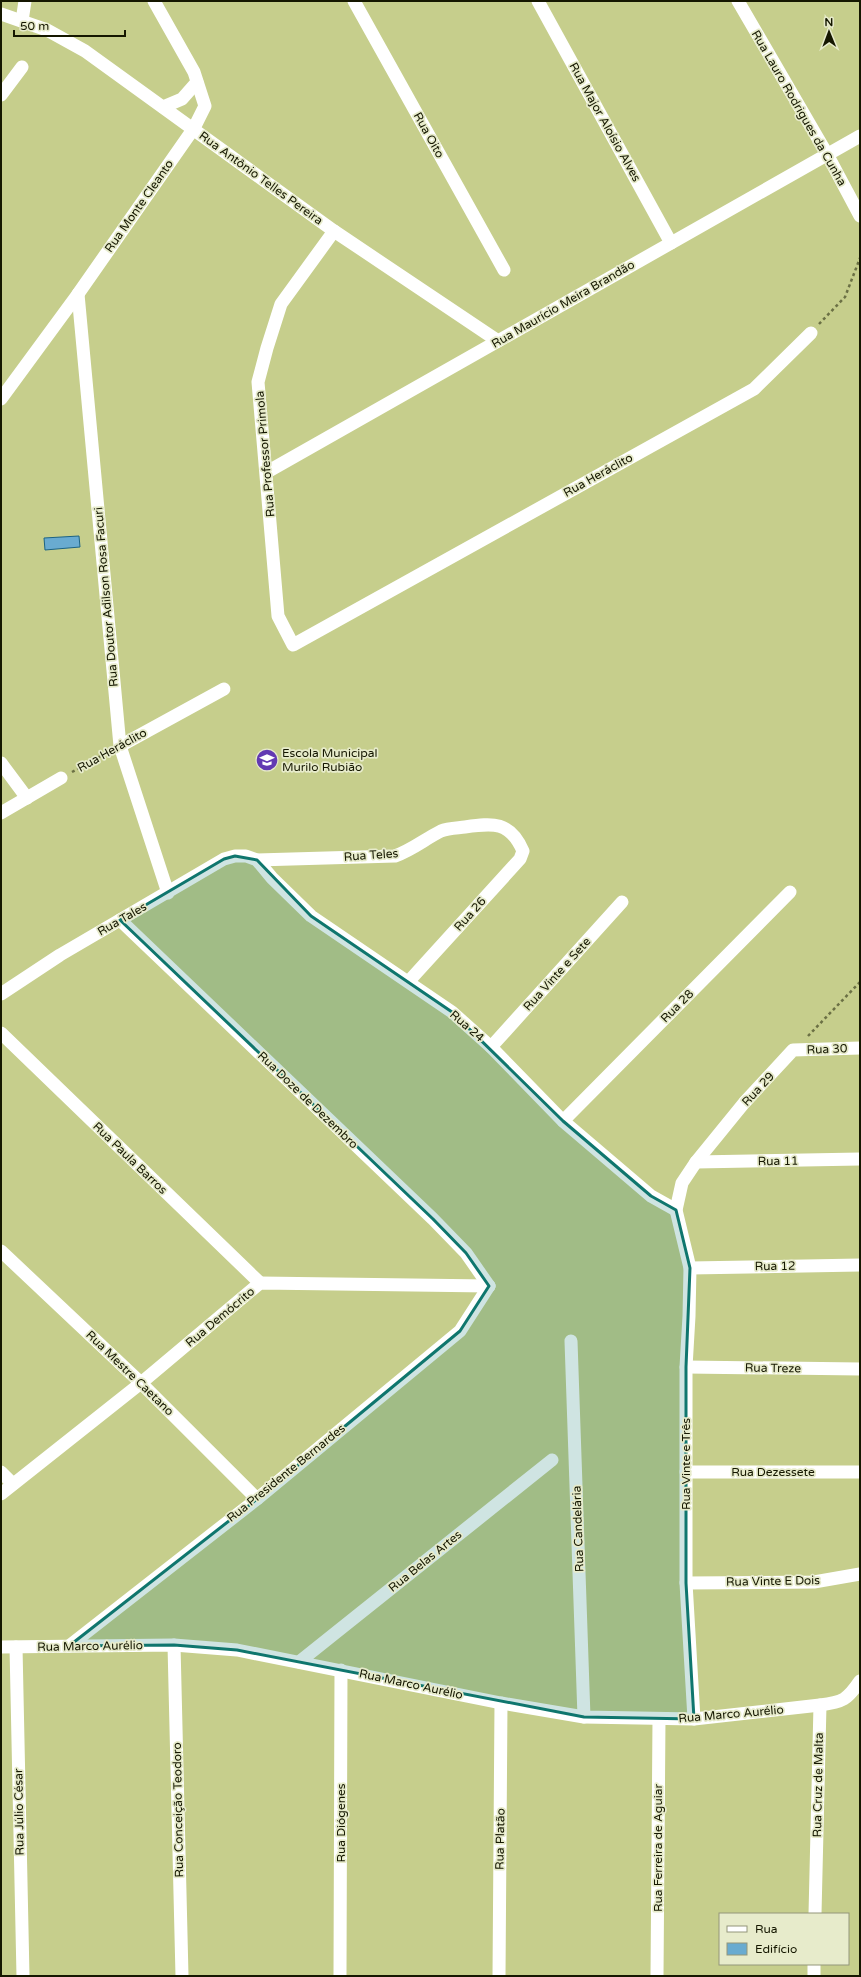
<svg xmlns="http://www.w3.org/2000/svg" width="861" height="1977" font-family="'Varela Round',sans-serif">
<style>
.building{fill:#69abd0;stroke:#1c6384}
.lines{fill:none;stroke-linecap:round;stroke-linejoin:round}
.path{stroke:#6b7044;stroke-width:2.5;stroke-dasharray:3 3;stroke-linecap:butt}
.street{stroke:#fff;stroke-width:13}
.marked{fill:#0f766e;fill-opacity:0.2;stroke:#0f766e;stroke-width:3;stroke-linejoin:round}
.labels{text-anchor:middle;stroke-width:3.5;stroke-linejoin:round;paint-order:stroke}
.street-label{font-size:12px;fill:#151700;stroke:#e7ebcb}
.poi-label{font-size:12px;fill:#151700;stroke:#e7ebcb;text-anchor:start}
</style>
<rect width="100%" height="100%" fill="#c6ce8c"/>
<!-- building -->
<path class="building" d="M79,536L80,547L45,550L44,538Z"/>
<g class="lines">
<!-- path -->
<g class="path">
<path d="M819,324L845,297L860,258"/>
<path d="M72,772L108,752"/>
<path d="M808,1036L860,982"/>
</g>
<!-- street -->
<g class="street">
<path d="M354,1L504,270"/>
<path d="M538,1L671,243"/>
<path d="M738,1L827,154L860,216"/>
<path d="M1,14L47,30L85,51L334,231L498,341"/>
<path d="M22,21L25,1"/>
<path d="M1,95L22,67"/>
<path d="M163,107L182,99L197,82"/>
<path d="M334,231L281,304L267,348L258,382L278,616L293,645L754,389L811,333"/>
<path d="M78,294L120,746L168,893"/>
<path d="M1,399L78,294L194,128L205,106L194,72L154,1"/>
<path d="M267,472L860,136"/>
<path d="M120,746L224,689"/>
<path d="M1,763L27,798"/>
<path d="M1,813L61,778"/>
<path d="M257,860L395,856C412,850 425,839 441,831C448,828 458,828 465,827C493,823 510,821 523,851L520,859L409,981"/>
<path d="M120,920L433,1219L466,1253L489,1286"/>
<path d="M1,994L60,955L224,859L235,856H246L257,860L272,878L311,916L452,1012L491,1047L563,1121L651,1196L676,1210"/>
<path d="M1,1033L260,1283"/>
<path d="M491,1047L622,902"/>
<path d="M563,1121L790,892"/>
<path d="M696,1162L860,1159"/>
<path d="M1,1251L141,1383L257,1499"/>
<path d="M690,1268L860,1265"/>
<path d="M571,1341L584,1717"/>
<path d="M686,1367L860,1369"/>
<path d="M1,1472L13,1484"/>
<path d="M686,1472H860"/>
<path d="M1,1494L141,1383L260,1283L489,1286"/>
<path d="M686,1583L814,1582L860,1574"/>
<path d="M174,1645L182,1976"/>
<path d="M69,1646L257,1499L460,1331L489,1286"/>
<path d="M1,1647L174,1645L237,1650L501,1703L584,1717L694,1719L820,1705C843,1702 847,1700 860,1681"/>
<path d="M16,1647L23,1976"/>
<path d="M299,1662L552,1460"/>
<path d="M694,1719L686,1583V1367L689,1316L690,1268L676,1210L682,1183L696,1162L744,1103L793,1050L860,1048"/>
<path d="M815,1914L820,1705"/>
<path d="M340,1976L341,1670"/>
<path d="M499,1976L501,1703"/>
<path d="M657,1976L659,1719"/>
<path d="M814,1976V1964"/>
</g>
</g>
<!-- marked area -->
<path class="marked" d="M235,856L257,860L311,916L452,1012L563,1121L651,1196L676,1210L690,1268L686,1367V1583L694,1719L584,1717L237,1650L174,1645L69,1646L257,1499L460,1331L489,1286L466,1253L433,1219L120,920L224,859Z"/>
<!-- icons -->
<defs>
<g id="school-disc" transform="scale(1.15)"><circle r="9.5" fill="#623ab2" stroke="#e7ebcb"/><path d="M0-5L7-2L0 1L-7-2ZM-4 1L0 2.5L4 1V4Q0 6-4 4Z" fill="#fff"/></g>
</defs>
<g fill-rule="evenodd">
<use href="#school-disc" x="267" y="760"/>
</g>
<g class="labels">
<!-- street labels -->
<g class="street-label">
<text transform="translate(799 108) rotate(60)" y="4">Rua Lauro Rodrigues da Cunha</text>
<text transform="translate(605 122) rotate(61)" y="4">Rua Major Aloísio Alves</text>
<text transform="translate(429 135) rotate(61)" y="4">Rua Oito</text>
<text transform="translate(261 178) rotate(36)" y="4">Rua Antônio Telles Pereira</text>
<text transform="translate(139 206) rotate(-55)" y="4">Rua Monte Cleanto</text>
<text transform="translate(563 304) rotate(-30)" y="4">Rua Maurício Meira Brandão</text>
<text transform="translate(265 454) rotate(-95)" y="4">Rua Professor Primola</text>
<text transform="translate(598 475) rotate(-29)" y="4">Rua Heráclito</text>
<text transform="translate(106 597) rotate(-95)" y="4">Rua Doutor Adilson Rosa Facuri</text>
<text transform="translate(112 750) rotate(-29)" y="4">Rua Heráclito</text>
<text transform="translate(371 855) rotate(-4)" y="4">Rua Teles</text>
<text transform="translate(470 914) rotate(-48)" y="4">Rua 26</text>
<text transform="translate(122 919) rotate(-30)" y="4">Rua Tales</text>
<text transform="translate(557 974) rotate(-48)" y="4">Rua Vinte e Sete</text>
<text transform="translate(677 1006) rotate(-45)" y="4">Rua 28</text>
<text transform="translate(467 1026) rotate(41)" y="4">Rua 24</text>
<text transform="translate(827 1049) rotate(-2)" y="4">Rua 30</text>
<text transform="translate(758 1089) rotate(-47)" y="4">Rua 29</text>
<text transform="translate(308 1100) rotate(44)" y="4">Rua Doze de Dezembro</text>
<text transform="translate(130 1158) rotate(44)" y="4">Rua Paula Barros</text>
<text transform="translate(778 1161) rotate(-1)" y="4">Rua 11</text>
<text transform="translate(775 1266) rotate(-1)" y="4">Rua 12</text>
<text transform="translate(220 1317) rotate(-40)" y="4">Rua Demócrito</text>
<text transform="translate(773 1368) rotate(1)" y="4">Rua Treze</text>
<text transform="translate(130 1373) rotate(44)" y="4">Rua Mestre Caetano</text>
<text transform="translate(686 1464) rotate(-90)" y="4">Rua Vinte e Três</text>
<text x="773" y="1476">Rua Dezessete</text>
<text transform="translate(286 1473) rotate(-39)" y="4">Rua Presidente Bernardes</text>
<text transform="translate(578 1529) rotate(-92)" y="4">Rua Candelária</text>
<text transform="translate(425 1561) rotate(-39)" y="4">Rua Belas Artes</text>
<text transform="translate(773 1581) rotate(-1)" y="4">Rua Vinte E Dois</text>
<text transform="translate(90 1646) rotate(-1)" y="4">Rua Marco Aurélio</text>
<text transform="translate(411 1684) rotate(12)" y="4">Rua Marco Aurélio</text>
<text transform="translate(731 1714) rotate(-5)" y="4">Rua Marco Aurélio</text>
<text transform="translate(818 1785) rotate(-89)" y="4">Rua Cruz de Malta</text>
<text transform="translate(178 1810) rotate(-91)" y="4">Rua Conceição Teodoro</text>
<text transform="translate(19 1812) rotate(-91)" y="4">Rua Júlio César</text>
<text transform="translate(341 1823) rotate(-90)" y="4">Rua Diógenes</text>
<text transform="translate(500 1839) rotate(-89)" y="4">Rua Platão</text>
<text transform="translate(658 1848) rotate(-90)" y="4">Rua Ferreira de Aguiar</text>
</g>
<!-- poi labels -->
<g class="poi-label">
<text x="282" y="757">Escola Municipal<tspan x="282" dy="14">Murilo Rubião</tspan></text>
</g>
</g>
<!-- border -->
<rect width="861" height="1977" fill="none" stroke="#151700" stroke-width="4"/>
<!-- legend -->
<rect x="719" y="1913" width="130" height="52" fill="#e7ebcb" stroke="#93967a"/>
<rect x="727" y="1926" width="20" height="6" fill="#ffffff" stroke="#93967a"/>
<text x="755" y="1933" font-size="12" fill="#151700">Rua</text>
<rect x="727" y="1943" width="20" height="12" fill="#69abd0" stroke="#93967a"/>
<text x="755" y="1953" font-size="12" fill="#151700">Edifício</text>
<!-- north arrow -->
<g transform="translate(829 32) rotate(359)" stroke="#e7ebcb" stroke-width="3" paint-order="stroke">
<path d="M0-3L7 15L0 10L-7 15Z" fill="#151700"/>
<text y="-6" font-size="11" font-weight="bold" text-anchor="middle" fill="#151700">N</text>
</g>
<!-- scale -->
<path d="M14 30v6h111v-6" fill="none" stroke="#151700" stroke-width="2"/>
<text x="20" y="30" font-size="12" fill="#151700" stroke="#e7ebcb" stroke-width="3" paint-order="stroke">50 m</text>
</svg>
